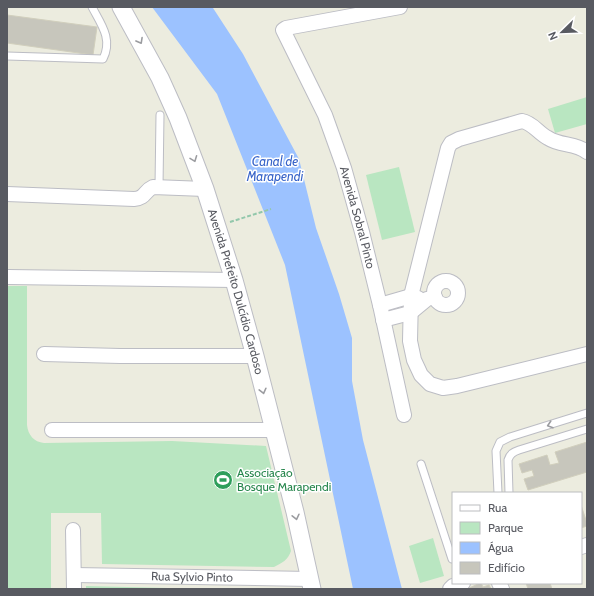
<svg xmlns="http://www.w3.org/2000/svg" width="594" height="596" font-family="Cabin,sans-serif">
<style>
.green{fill:#b9e6c1}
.water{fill:#9cc2ff}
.building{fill:#c7c6bc;stroke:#d1cfbd}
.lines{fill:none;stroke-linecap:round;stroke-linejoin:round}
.service-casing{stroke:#bcbdc4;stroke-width:9}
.minor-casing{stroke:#bcbdc4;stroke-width:16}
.tertiary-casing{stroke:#bcbdc4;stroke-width:19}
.path{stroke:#92c7ab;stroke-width:2;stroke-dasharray:4 2;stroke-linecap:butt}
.service{stroke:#fff;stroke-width:7}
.minor{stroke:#fff;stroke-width:14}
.tertiary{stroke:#fff;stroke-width:17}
.oneway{stroke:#9b9ca0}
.labels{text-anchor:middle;stroke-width:3;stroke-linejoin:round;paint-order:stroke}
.street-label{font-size:12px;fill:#585a61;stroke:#fff}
.leisure-label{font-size:12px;fill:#27864d;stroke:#fff;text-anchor:start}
.water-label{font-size:13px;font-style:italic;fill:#3864c9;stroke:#fff}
</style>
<rect width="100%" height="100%" fill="#ececdf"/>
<!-- green -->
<g class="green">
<path d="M587,97V124L555,133L548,109Z"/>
<path d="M399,167L415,232L382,240L366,175Z"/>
<path d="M7,286H27V425C28,435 34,442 44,443L172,441L266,446L291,551C288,560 282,563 274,567L102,564L101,513H51V589H7Z"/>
<path d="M433,538L444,576L420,583L409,546Z"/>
<path d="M86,586L168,588V589H86Z"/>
</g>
<!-- water -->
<path class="water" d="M152,7H210L213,8L243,54L299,159L316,228L339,294L352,338V381L363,440L402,589H353L285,265L217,94Z"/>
<!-- building -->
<g class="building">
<path d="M7,15L97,27L93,55L7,43Z"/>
<path d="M587,442V472L528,490L524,479L534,476L532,470L522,473L519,464L547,455L550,465L559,463L555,452Z"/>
<path d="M581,505L587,523V526L581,528Z"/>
<path d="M480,583H481L483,587L489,585L491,589H467Z"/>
<path d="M526,583H550L552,589H528Z"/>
</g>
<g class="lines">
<!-- service casing -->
<g class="service-casing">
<g id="service">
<path d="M7,56L103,59C113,39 101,24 92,7"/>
<path d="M159,186L160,115"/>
<path d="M421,464L452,559"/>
<path d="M498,493L496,451L500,442L510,437L587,413"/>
<path d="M509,493L508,460C510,454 513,452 519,450L587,429"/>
</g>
</g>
<!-- minor casing -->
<g class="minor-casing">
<g id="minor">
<path id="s1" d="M400,7L286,28L283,30L325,115L344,168L362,232L380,305L404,415"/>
<path d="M587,152C576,143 560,146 548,138C538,133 533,123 522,121L459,139L451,143L448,148L411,296L410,341L414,360L421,375L430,384L443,388L457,386L587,354"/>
<path d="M7,194L134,199C146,198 144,191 153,187L205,189"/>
<path d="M8,277L234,280"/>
<circle cx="446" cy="293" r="12"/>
<path d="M380,305L411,296L418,298"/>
<path d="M383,320L410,313L427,299L435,297"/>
<path d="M44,354L120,356H255"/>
<path d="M52,430H273"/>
<path d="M73,530L74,589"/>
<path d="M581,547L587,545"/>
<path id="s2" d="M74,575L310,579"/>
<path d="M499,583L502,589"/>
<path d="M450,589L453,586L463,583"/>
</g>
</g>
<!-- tertiary casing -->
<g class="tertiary-casing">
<g id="tertiary">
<path id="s3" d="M121,7L160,78L178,118L205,189L234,280L255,356L295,512L312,589"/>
</g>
</g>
<!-- path -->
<path class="path" d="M230,222L271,209"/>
<!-- service -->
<use href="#service" class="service"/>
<!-- minor -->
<use href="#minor" class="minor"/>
<!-- tertiary -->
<use href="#tertiary" class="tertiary"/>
</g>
<!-- one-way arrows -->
<defs><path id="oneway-chevron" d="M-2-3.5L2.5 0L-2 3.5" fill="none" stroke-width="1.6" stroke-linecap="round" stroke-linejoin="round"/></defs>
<g class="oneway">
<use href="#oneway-chevron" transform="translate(140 41) rotate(61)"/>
<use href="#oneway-chevron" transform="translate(194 159) rotate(69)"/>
<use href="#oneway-chevron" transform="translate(263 391) rotate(76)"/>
<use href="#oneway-chevron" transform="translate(550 425) rotate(162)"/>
<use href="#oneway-chevron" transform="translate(296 517) rotate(77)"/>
</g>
<!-- icons -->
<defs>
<g id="stadium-disc" transform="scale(1)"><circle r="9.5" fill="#2e9e5b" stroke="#fff"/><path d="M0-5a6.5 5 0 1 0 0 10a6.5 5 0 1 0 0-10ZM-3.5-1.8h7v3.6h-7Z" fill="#fff"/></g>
</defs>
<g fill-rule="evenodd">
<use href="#stadium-disc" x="223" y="480"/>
</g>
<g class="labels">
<!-- street labels -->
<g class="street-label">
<text dy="4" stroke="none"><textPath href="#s1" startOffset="322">Avenida Sobral Pinto</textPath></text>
<text dy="4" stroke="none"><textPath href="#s3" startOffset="308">Avenida Prefeito Dulcídio Cardoso</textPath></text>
<text dy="4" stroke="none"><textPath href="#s2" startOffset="118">Rua Sylvio Pinto</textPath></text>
</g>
<!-- leisure labels -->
<g class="leisure-label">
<text x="237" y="477">Associação<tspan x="237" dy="14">Bosque Marapendi</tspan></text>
</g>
<!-- water labels -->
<g class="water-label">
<text x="275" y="166">Canal de<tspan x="275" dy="15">Marapendi</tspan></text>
</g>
</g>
<!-- border -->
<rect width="594" height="596" fill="none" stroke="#585a61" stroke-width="16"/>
<!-- legend -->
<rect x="452" y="492" width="130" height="92" fill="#ffffff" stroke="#bcbdc0"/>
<rect x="460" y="505" width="20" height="6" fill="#ffffff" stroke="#bcbdc0"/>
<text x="488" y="512" font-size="12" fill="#585a61">Rua</text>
<rect x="460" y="522" width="20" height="12" fill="#b9e6c1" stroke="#bcbdc0"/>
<text x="488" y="532" font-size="12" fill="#585a61">Parque</text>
<rect x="460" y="542" width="20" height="12" fill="#9cc2ff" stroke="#bcbdc0"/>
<text x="488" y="552" font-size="12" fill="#585a61">Água</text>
<rect x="460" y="562" width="20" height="12" fill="#c7c6bc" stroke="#bcbdc0"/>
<text x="488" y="572" font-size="12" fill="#585a61">Edifício</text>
<!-- north arrow -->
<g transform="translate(562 32) rotate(247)" stroke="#ffffff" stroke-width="3" paint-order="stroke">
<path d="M0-3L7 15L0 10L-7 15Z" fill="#585a61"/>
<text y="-6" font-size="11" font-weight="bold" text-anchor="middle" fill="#585a61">N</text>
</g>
</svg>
